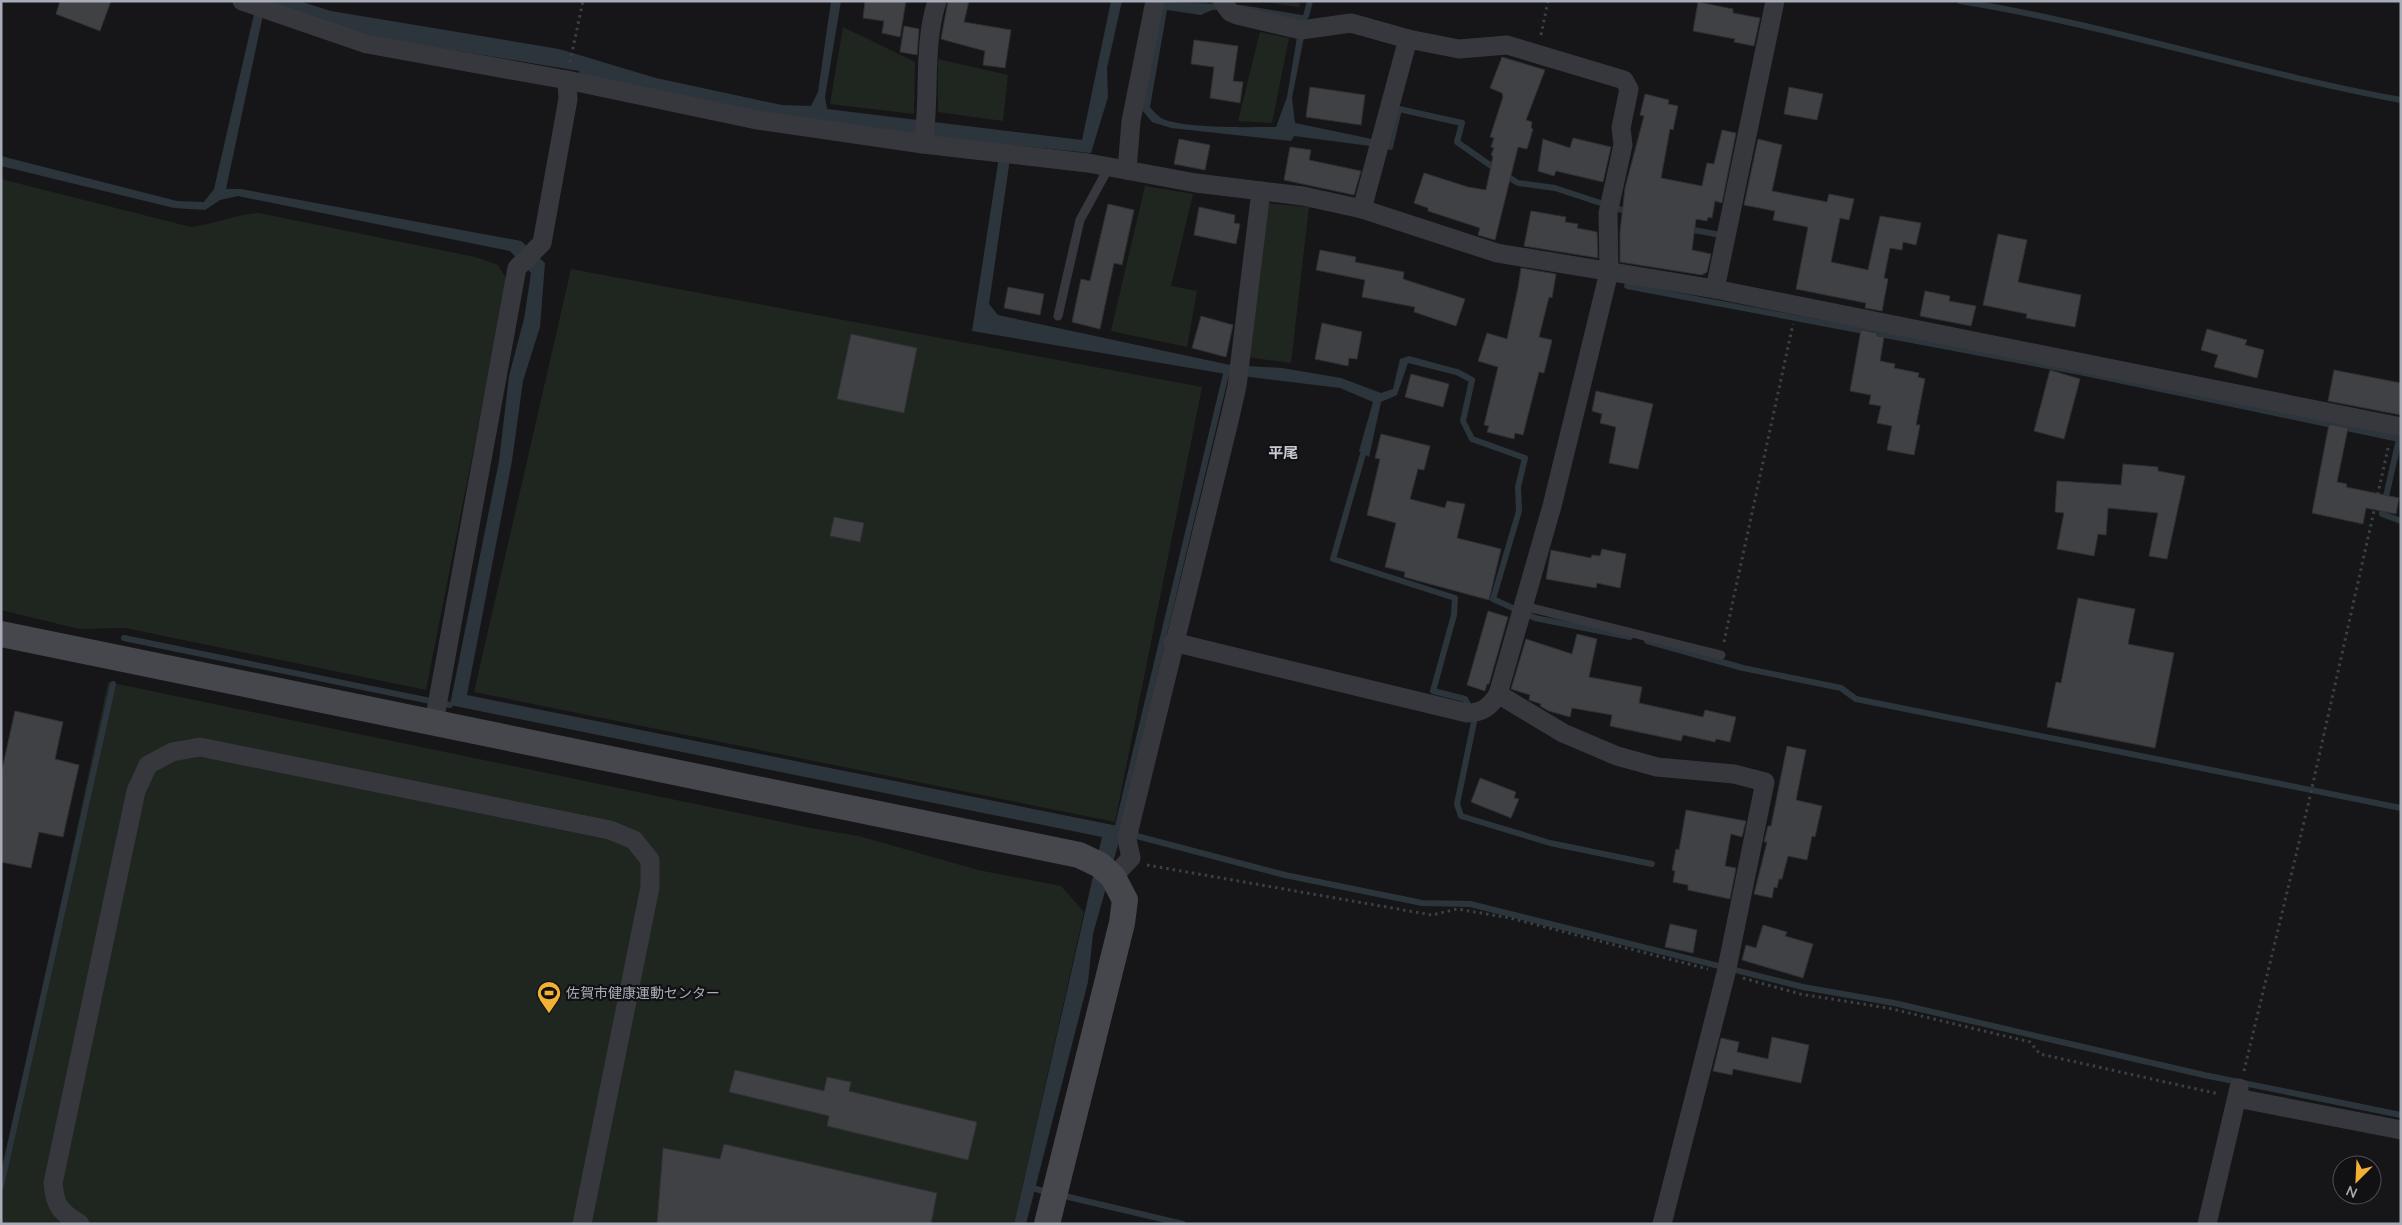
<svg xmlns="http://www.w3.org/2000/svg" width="2402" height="1225" font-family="Mulish,'Noto Sans JP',sans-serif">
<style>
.green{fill:#1e261f}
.water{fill:#2c353c}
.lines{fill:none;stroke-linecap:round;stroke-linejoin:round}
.stream{stroke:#2c353c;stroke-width:6}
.building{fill:#404145;stroke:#303034}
.path{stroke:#3d3f44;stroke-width:3;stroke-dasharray:2.5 4;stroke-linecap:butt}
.lane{stroke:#37383d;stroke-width:9}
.street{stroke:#37383d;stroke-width:19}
.secondary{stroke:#45474d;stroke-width:26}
.labels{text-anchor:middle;stroke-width:4.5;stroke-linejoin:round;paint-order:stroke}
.poi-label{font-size:14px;fill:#a8adb8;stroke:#111113;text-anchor:start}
.neighbourhood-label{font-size:15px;font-weight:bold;fill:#c9ccd4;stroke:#111113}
</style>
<rect width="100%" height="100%" fill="#161618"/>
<!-- green -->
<g class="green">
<path d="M1257,1H1300L1299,7Z"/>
<path d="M843,27L915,62L914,114L830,104Z"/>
<path d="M1260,32L1289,38L1272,123L1238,121Z"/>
<path d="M938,59L1008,75L1003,121L938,112Z"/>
<path d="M1,179L191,227C215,224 236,214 259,213L475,257L498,265L507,280L426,690L125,628L79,629L1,610Z"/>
<path d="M1145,186L1193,194L1171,286L1197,291L1187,347L1111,331Z"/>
<path d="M1265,203L1309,207L1291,363L1246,357Z"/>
<path d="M571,269L1202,387L1115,822L474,692Z"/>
<path d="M108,682L811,828L859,836L978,870L1061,886L1084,912L1014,1224H1V1185Z"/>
</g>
<!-- water -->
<g class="water">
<path d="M257,1H266L226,189H241L521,241L545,263L540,327L523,381L512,461L467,695L1123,827L1093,934L1088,982L1026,1224H1014L1102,837L450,705L499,461L509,376L524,319L531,273L510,251L238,196L220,200L205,210L174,208L1,166V156L177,201L204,202L214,189Z"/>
<path d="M270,1H299L331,11L559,49L656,78L782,105L811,106L818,92L831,1H841L825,97L827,109L1082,140L1111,1H1122L1107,68L1108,97L1091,153L1012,145L989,304L998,315L1230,365L1282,368L1341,378L1381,393L1393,389L1400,359L1409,356L1457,369L1456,375L1408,363L1397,395L1381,402L1369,457L1359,451L1373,402L1340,388L1226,374L972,331L1001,144L908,135L779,116L579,76V71L375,37Z"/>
<path d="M1148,1L1241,5L1308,16L1306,22L1248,9L1212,10L1201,15L1167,10L1150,107C1153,111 1157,115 1161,118C1182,129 1251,127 1276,127L1287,97L1297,37H1304L1292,98L1295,123L1372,139L1370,146L1294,136L1291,141L1171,128L1152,122L1141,109Z"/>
</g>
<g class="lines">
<!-- stream -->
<g class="stream">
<path d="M1960,1C2109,25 2253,73 2401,100"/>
<path d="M1306,16L1310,1"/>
<path d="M1390,147L1399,109L1462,123L1457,142L1497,170"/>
<path d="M1505,175L1518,183L1555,188L1628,212"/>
<path d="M1688,229L1721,235"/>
<path d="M1627,286L2080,372L2399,439L2382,514L2401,521"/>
<path d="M1457,372L1472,380L1463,421L1472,439L1525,458L1518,487L1519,511L1493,599L1535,618L1630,637"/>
<path d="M1363,454L1333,559L1455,598L1454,615L1433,691L1465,699L1475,717L1457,804L1461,816L1550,843L1652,864"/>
<path d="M124,638L450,705"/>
<path d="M1647,641L1743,668L1841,688L1856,699L2401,808"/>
<path d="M1118,826L1226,374"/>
<path d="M1129,834L1285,875L1422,903L1470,904L1803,987L1894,1003L2204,1075L2401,1115"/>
<path d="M1,1186L113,684"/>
<path d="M1029,1187L1050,1193"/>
<path d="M1060,1195L1183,1224"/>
</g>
</g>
<!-- building -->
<g class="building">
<path d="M60,1H111L100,31L56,14Z"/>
<path d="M865,1H906L900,37L882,33L884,21L863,18Z"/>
<path d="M948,1H969L964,22L1011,30L1005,68L983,65L985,51L941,39Z"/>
<path d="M1698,2L1733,9V13L1760,18L1754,46L1734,42L1735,39L1693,31Z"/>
<path d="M904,26L919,29L917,55L900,52Z"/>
<path d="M1194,40L1238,46L1233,81L1243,82L1240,103L1210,98L1214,67L1191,64Z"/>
<path d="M1502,57L1545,70L1526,120L1532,122L1531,128L1533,129L1527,149L1518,147L1495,240L1478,235L1480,228L1428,211V208L1414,203L1424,173L1468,187L1486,190L1493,156L1491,155L1494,148L1491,147L1494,138L1490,137L1503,97L1502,93L1490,88Z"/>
<path d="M1310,87L1365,95L1361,125L1306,117Z"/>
<path d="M1789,87L1823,94L1817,120L1784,114Z"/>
<path d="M1645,94L1669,100L1668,104L1678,106L1673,130L1670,129L1661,178L1702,186L1707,163L1714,164L1722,130L1736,133L1722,203L1715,201L1712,218L1708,217L1707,221L1696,219L1692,250L1711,254L1707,272L1702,275L1620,262V232L1625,188L1644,116L1640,115Z"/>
<path d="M1573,138L1611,147L1603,182L1556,171L1554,176L1538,171L1543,139L1570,148Z"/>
<path d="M1179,139L1210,145L1205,170L1174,164Z"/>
<path d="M1758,139L1782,145L1772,191L1827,202L1829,194L1854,199L1849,220L1840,218L1831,262L1868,270L1880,216L1921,223L1916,245L1903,242L1902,250L1890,248L1884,278L1888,279L1882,311L1865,308L1866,303L1796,289L1808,227L1773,220L1775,211L1744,205Z"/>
<path d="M1290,147L1311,150L1309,160L1361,171L1354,195L1284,180Z"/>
<path d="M1108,204L1134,210L1122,265L1114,263L1100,329L1072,322L1081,279L1090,281Z"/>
<path d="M1199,207L1235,215L1234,223L1240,224L1236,244L1194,235Z"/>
<path d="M1531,211L1566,217L1565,222L1578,224L1577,228L1597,232L1598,258L1524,246Z"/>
<path d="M1998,234L2027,240L2018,282L2081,295L2075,327L2026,318L2027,314L1983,305Z"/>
<path d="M1320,250L1356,257L1355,262L1404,272L1403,279L1465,299L1456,326L1414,312L1415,307L1362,297L1365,280L1316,270Z"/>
<path d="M1521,268L1556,274L1552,298L1549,297L1539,337L1552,340L1544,373L1539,372L1523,435L1515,433L1514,439L1487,432L1489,426L1484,425L1498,367L1478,361L1487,333L1507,339L1518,288Z"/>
<path d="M1008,287L1044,294L1040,315L1004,308Z"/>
<path d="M1925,291L1950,296L1949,301L1976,306L1971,326L1920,316Z"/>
<path d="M1201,316L1233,325L1226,357L1192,348Z"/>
<path d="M1322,323L1362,332L1357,359L1349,358L1348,366L1315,359Z"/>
<path d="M2207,329L2247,340L2245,345L2264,350L2257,378L2214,367L2218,355L2201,350Z"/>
<path d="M1861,330L1877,333V336L1884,337L1880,361L1895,364L1894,368L1919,373L1918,377L1925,379L1916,425H1920L1914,455L1887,450L1892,426L1877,423L1881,406L1869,404L1871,395L1850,391Z"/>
<path d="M851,334L917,348L904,413L837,399Z"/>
<path d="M2050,370L2080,379L2064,439L2034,431Z"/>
<path d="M2334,370L2401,383V415L2328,401Z"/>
<path d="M1411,374L1449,384L1443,407L1405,397Z"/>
<path d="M1596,391L1653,404L1638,469L1609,463L1616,427L1600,423L1602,414L1592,411Z"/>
<path d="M2329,424L2348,428L2337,482L2347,484L2346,487L2399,498L2396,514L2366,508L2363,524L2312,513Z"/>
<path d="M1381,434L1430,446L1424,470L1418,469L1410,499L1445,508L1447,501L1465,504L1457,538L1501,549L1489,600L1404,577L1405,572L1385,567L1396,523L1367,515L1380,459L1375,458Z"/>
<path d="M2123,464L2158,467V471L2185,476L2167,559L2149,556L2158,513L2108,508L2106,535L2098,534L2094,556L2057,549L2064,513L2055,512L2057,481L2121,485Z"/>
<path d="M834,517L864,523L860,542L830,536Z"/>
<path d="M1602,549L1626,554L1620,588L1597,583L1596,588L1546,579L1551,550L1591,558L1592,555L1600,556Z"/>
<path d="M2078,598L2135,609L2128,644L2174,653L2155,748L2047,727L2056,682L2061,683Z"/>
<path d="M1488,611L1508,617L1489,684H1487L1485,691L1467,685Z"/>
<path d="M1577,634L1597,639L1589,677L1642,687L1639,703L1703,717L1705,710L1736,717L1730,742L1716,739L1715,742L1683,735L1681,741L1610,726L1612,715L1572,708L1570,717L1549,711L1540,706L1541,704L1529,700L1530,695L1511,689L1526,639L1572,654Z"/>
<path d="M15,711L63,722L55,759L79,765L63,837L39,832L31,868L1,862V774Z"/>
<path d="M1787,746L1806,750L1796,800L1822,806L1815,837L1812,836L1807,860L1788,856L1782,879H1779L1777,888L1774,887L1772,898L1754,894L1767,842H1764L1768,826H1771Z"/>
<path d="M1480,778L1516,792L1514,798L1519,799L1511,818L1471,802Z"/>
<path d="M1686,810L1746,821L1742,837L1731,834L1725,866L1736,868L1730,899L1688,890V885L1673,882L1675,871L1672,870L1676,849L1679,850Z"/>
<path d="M1670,924L1697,930L1693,953L1665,947Z"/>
<path d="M1763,925L1787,932L1785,936L1813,944L1803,978L1742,960L1746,945L1756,948Z"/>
<path d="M1772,1037L1809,1045L1801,1083L1733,1069L1732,1075L1713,1071L1721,1038L1739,1042L1737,1052L1768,1059Z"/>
<path d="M735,1070L824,1091L827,1077L851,1082L849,1091L977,1122L968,1160L827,1126L829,1116L729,1092Z"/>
<path d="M724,1144L937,1193L931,1224H657L663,1148L720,1159Z"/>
</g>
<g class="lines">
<!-- path -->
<g class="path">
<path d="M1541,35L1548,1"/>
<path d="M570,62L583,1"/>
<path d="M1724,642L1793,324"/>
<path d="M1147,865L1432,915L1457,909L1510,918L1708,969"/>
<path d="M1743,978L1800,994L1888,1008L2030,1042L2040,1054L2219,1094"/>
<path d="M2244,1071L2309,801L2389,444"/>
</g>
<!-- lane -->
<g class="lane">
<path d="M1058,316L1080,220L1109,167"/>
<path d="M1524,606L1721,655"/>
</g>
<!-- street -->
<g class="street">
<path d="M242,1L367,44L567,80L757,120L923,144L1088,163L1196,183L1303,196L1362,209L1497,253L1715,289L2401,427"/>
<path d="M1222,1L1230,12L1237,15L1301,30L1351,23L1408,39"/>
<path d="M923,144C931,96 922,48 937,1"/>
<path d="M1127,170L1131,121L1155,1"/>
<path d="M1362,209L1408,39L1459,49L1507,45L1624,80L1629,89L1621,128L1623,145L1608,213L1609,272L1552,506L1498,694L1563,733L1617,756L1657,767L1734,774L1765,782L1726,973L1662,1224"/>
<path d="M1715,289L1775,1"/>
<path d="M1173,642L1467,713C1482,713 1490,707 1498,694"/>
<path d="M434,722L517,268L542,243L568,99L567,80"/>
<path d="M1113,877L1131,858L1127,839L1129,830L1230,417L1237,386L1261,191"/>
<path d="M2237,1098L2401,1130"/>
<path d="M80,1224C60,1212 55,1206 53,1183L136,791L148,765L172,752L200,747L610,830L634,840L650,860V887L582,1224"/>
<path d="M2207,1224L2239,1088"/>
</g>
<!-- secondary -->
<path class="secondary" d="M1,634L1079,855L1100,865L1113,877L1125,900L1122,923L1047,1224"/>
</g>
<!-- icons -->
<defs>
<g id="stadium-pin" transform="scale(1.25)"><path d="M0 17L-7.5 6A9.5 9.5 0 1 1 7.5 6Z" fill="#f2b134" stroke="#111113"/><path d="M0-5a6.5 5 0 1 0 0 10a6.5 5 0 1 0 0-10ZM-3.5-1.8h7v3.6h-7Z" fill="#111"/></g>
</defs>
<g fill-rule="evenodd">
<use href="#stadium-pin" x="549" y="993"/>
</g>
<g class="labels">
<!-- poi labels -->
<g class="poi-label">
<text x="566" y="998">佐賀市健康運動センター</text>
</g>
<!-- neighbourhood labels -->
<g class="neighbourhood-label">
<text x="1283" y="458">平尾</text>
</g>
</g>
<!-- border -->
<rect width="2402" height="1225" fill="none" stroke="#a8adb8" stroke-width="5"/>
<!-- north arrow -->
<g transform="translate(2357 1180) rotate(204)"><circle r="24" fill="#111113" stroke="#4d4f55"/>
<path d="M0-4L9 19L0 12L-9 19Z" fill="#f2b134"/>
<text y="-8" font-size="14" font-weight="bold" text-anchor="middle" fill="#a8adb8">N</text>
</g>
</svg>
